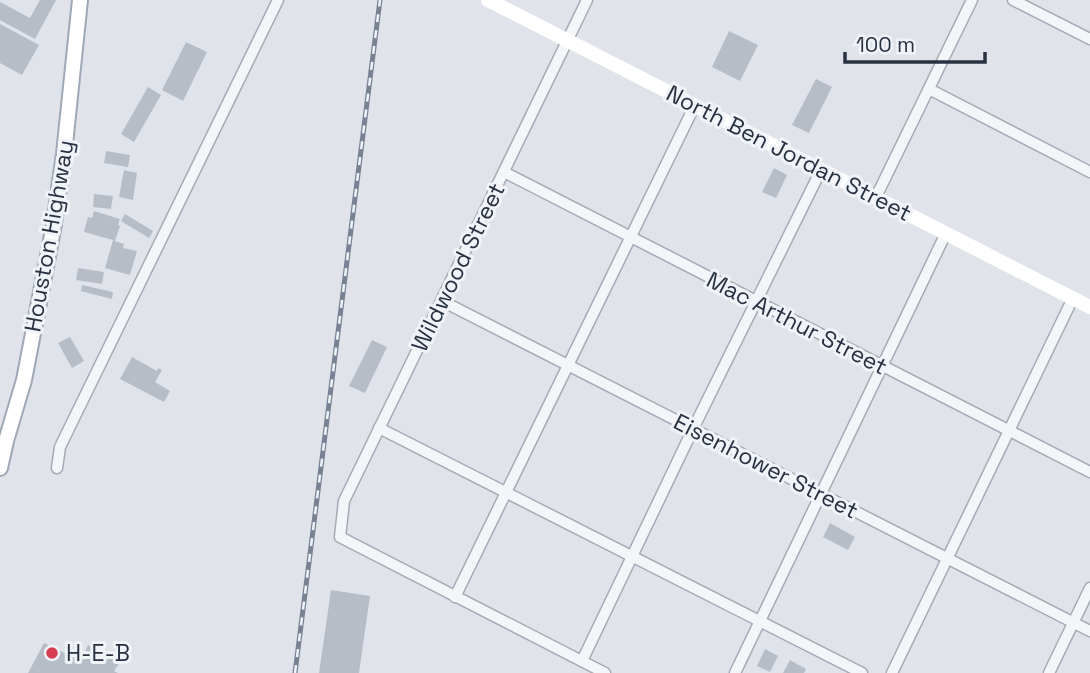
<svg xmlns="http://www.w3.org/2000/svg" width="1090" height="673" font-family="'Space Grotesk',sans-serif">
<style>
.building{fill:#b7bdc7}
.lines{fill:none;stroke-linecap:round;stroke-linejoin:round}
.street-casing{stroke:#a5abb4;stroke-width:13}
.primary-casing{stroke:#9fa8b6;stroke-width:18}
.street{stroke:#f3f5f8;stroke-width:10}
.secondary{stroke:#fff;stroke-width:14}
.primary{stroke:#fff;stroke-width:14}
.rail-casing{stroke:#788294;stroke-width:5}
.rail{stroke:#f0f3f7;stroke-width:2.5;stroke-dasharray:8;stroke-linecap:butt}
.poi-dot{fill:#d63e52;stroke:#f0f3f7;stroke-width:2.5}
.labels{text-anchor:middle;stroke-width:6;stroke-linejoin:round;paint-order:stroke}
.street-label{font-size:23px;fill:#283142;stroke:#f0f3f7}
.poi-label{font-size:23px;fill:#283142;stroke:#f0f3f7;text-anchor:start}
</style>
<rect width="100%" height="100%" fill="#e0e4ea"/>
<!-- building -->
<g class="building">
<path d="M40,0H56L35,39L0,20V2L30,18Z"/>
<path d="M0,24L39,45L22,75L0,63Z"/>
<path d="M729,31L758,45L740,81L712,67Z"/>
<path d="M186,42L207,52L183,101L162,90Z"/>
<path d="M816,79L832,87L809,133L792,125Z"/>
<path d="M148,87L161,95L134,142L121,134Z"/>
<path d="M106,151L130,155L128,167L104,163Z"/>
<path d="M774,168L787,175L776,198L762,192Z"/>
<path d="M124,170L137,173L133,200L119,197Z"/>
<path d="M94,194L113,196L111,209L93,207Z"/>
<path d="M94,211L120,219L118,225L120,226L115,241L124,244L123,248L137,251L130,275L105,268L113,240L84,232L88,217L92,218Z"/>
<path d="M125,214L153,231L149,238L121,221Z"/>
<path d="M78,268L104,272L102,284L76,280Z"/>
<path d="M82,285L113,292L112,299L81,291Z"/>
<path d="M70,337L84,361L72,368L58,343Z"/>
<path d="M372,340L387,347L365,393L349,386Z"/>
<path d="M132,357L157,371L158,368L162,370L155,382L170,391L164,402L120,379Z"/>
<path d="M830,523L855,537L848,550L823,537Z"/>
<path d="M331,590L370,596L359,673H319Z"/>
<path d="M44,643L81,661L88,645L120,662L114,671L118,673H28Z"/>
<path d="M765,649L778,656L770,672L757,666Z"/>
<path d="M790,660L806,669L804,673H783Z"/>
</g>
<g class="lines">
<!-- street casing -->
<g class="street-casing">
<g id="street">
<path d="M587,0L344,501L340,537L605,673"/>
<path d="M1013,0L1090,39"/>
<path d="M929,89L1090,172"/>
<path d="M504,172L1090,472"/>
<path d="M876,197L972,0"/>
<path d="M442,301L1090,631"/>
<path d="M379,428L862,673"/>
<path d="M57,468L60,447L278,0"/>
<path d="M455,597L695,105"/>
<path d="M582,661L693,429L821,170"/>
<path d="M735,673L946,233"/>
<path d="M892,673L1073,298"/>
<path d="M1049,673L1090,588"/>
</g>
</g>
<!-- primary casing -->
<g class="primary-casing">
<path id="primary" d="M0,468L6,441L24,380L53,230L64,154L80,0"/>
</g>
<!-- street -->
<use href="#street" class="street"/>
<!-- secondary -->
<path class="secondary" d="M488,0L1090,307"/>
<!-- primary -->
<use href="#primary" class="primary"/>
<!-- rail casing -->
<g class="rail-casing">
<path id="rail" d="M295,673L380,0"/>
</g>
<!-- rail -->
<use href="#rail" class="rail"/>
</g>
<!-- markers -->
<circle class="poi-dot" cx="52" cy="653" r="7"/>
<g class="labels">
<!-- street labels -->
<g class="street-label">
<text transform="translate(789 153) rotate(27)" y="8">North Ben Jordan Street</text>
<text transform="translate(49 236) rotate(-80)" y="8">Houston Highway</text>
<text transform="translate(458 267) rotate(-64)" y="8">Wildwood Street</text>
<text transform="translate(797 323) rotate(27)" y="8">Mac Arthur Street</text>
<text transform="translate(766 466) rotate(27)" y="8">Eisenhower Street</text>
</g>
<!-- poi labels -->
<g class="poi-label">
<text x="66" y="661">H-E-B</text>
</g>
</g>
<!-- scale -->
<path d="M845 52v10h140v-10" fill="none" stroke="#283142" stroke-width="3.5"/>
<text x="856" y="52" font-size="21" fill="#283142" stroke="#f0f3f7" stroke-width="5" paint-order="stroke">100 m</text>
</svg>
